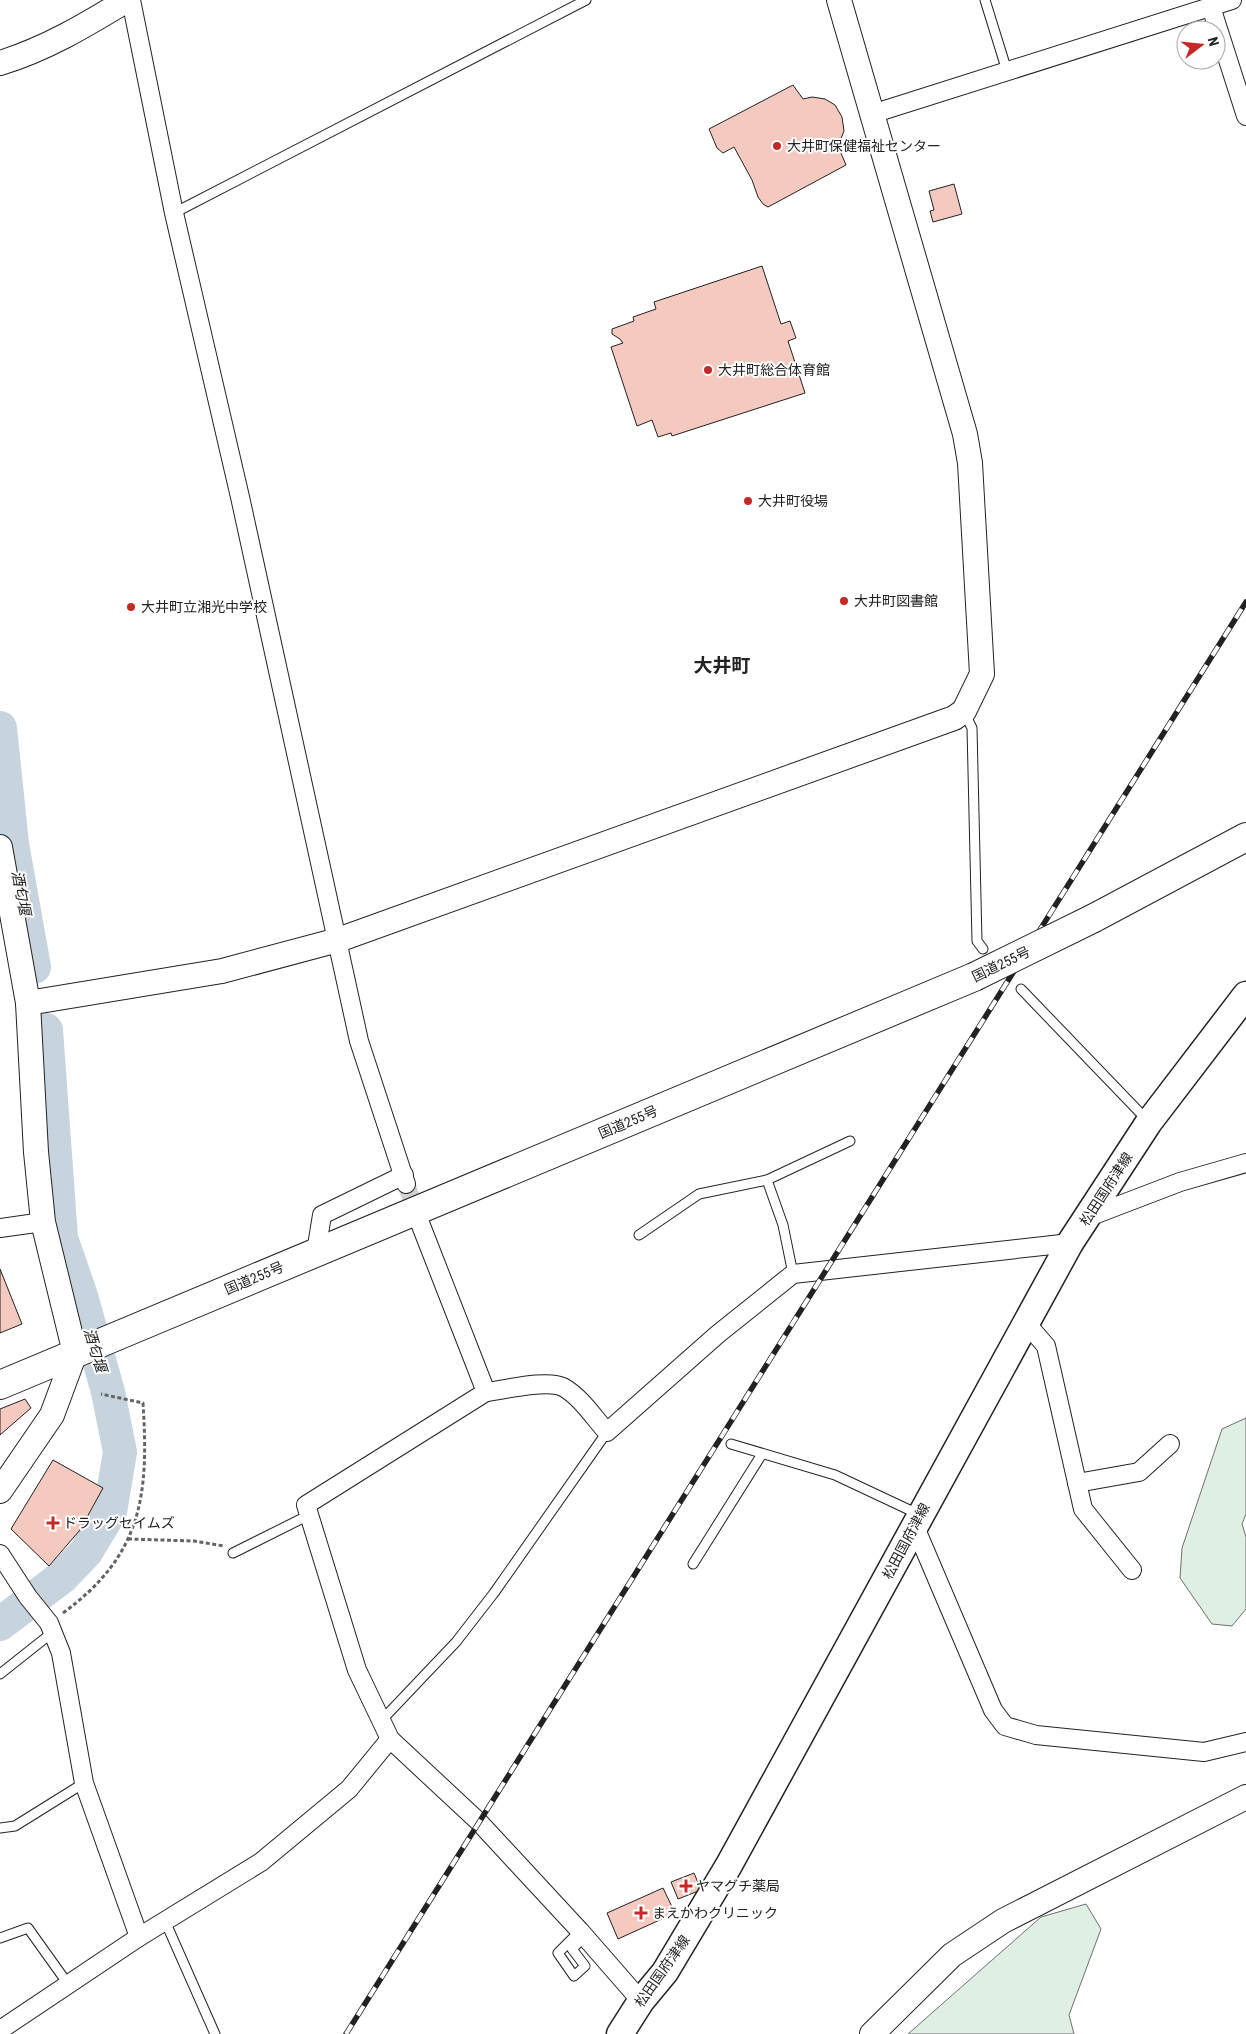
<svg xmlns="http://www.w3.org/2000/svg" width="1246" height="2034" font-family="'Roboto Condensed','Noto Sans JP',sans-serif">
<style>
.green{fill:#e0efe3;stroke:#6f6f6f}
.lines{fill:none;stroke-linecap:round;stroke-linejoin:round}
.river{stroke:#c7d3dd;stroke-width:34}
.building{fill:#f3c9c0;stroke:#222}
.street-tunnel{stroke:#d3d3d3;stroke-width:18;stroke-dasharray:18 9;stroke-linecap:butt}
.lane-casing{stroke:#222;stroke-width:11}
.street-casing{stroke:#222;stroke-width:20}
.secondary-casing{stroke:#222;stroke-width:26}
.primary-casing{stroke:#222;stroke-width:29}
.highway-casing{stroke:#222;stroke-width:30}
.path{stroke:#646464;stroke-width:3;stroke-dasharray:4 2.5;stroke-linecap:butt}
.lane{stroke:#fff;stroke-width:9}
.street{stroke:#fff;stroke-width:18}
.secondary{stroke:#fff;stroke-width:24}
.primary{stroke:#fff;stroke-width:26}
.highway{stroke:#fff;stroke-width:28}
.rail-casing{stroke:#222;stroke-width:5.5}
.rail{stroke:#fff;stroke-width:4;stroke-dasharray:11;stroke-linecap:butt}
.highway-bridge-casing{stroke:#222;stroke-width:30;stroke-linecap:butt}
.highway-bridge{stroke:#fff;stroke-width:28}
.poi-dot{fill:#c62828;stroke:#fff;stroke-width:2}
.labels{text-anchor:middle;stroke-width:4;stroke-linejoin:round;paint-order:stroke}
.poi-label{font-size:14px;fill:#222;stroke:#fff;text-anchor:start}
.street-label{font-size:14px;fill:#222;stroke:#fff}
.water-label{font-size:15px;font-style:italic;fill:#222;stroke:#fff}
.district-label{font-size:19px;font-weight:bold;fill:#222;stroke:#fff}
</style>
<rect width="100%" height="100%" fill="#fff"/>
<!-- green -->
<g class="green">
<path d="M1246,1418V1514L1242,1524L1246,1537V1609L1232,1626L1212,1624L1180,1578L1182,1548L1222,1429Z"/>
<path d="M1086,1904L1101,1929L1069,2015L1074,2034H908L1041,1917Z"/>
</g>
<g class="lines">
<!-- river -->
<g class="river">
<path d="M0,728L12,844L34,967"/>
<path d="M0,1624L62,1577L86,1552L110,1512L120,1452L108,1392L81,1296L61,1238L46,1030"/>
</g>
</g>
<!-- building -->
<g class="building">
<path d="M793,85L803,99L812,97L825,99L835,105L842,117L844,131L838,146L846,165L768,207L763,204L758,197L752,180L734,147L723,153L717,148L709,129Z"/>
<path d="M954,184L962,214L933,222L930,211L934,210L929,191Z"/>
<path d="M762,266L781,324L790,321L796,338L788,341L805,393L672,436L671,433L658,437L652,420L637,426L611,347L623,343L620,339L612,334V329L634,321L633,317L656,309L654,302Z"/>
<path d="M0,1269L22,1324L0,1333Z"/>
<path d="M25,1399L31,1408L0,1435V1409Z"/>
<path d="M53,1460L103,1488L80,1530L49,1566L11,1529Z"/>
<path d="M694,1873L701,1890L678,1899L671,1882Z"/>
<path d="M663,1888L675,1913L618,1939L607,1913Z"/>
</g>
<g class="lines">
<!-- street-tunnel -->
<path class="street-tunnel" d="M406,1184L419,1220"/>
<!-- lane casing -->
<g class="lane-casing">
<g id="lane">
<path d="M985,0L1007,71"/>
<path d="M174,213L586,0"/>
<path d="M964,712L972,728L977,941L983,949"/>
<path d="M1021,989L1147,1120"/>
<path d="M767,1180L783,1225L793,1274"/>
<path d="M639,1235L699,1194L767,1180L850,1141"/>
<path d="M731,1444L835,1475L918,1514"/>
<path d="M233,1553L309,1515"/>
<path d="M693,1564L762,1454"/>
<path d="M0,1674L53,1632"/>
<path d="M381,1721L456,1642L494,1593L607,1432"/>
<path d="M0,1828L15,1826L84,1783"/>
<path d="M165,1921L215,2034"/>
<path d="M580,1931L558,1953L574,1976L585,1966L572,1949L585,1936"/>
<path d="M0,1938L28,1928L68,1984"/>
</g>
</g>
<!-- street casing -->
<g class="street-casing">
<g id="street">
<path d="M131,0L174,213L240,497L359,1041L406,1184"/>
<path d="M1211,7L1246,116"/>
<path d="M872,114L1232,0"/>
<path d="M1086,1218L1180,1182L1246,1163"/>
<path d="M420,1223L486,1392L306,1505L357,1670L390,1739L479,1822L580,1931L641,2001"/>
<path d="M0,1228L43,1222"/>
<path d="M316,1252L322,1215L404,1175"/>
<path d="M1026,1323L1046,1346L1083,1509L1132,1570"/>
<path d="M486,1392C504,1390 547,1379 563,1387C581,1397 594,1418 607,1432L718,1334L793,1274L1070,1243"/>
<path d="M1077,1483L1139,1472L1170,1444"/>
<path d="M915,1527L993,1710L1005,1726L1036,1735L1204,1752L1246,1742"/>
<path d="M0,1554L28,1597L49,1623L61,1653L84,1783L139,1937"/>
<path d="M0,2030L139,1937L261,1862L349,1789L390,1739"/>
</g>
</g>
<!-- secondary casing -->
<g class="secondary-casing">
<g id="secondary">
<path d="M0,63C46,49 86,25 127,0"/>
<path d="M0,847L28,1003L36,1152L43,1222L75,1353L52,1415L0,1491"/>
<path d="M28,1003L222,971L338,940L954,718L964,711L982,674L970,463L965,434L839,0"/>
<path d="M872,2034L952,1955L1003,1921L1246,1797"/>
</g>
</g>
<!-- primary casing -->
<g class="primary-casing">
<path id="primary" d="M620,2034L641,2001L665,1972L729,1865L1070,1243L1149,1122L1246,995"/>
</g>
<!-- highway casing -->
<g class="highway-casing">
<g id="highway">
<path d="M1094,918L1246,837"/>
<path d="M0,1385L974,977"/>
</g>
</g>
<!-- path -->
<g class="path">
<path d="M128,1539L194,1541L224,1546"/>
<path d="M63,1613C142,1555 149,1496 143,1403L101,1394"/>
</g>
<!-- lane -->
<use href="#lane" class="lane"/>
<!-- street -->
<use href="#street" class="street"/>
<!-- secondary -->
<use href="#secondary" class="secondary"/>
<!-- primary -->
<use href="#primary" class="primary"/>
<!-- highway -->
<use href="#highway" class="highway"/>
<!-- rail casing -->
<g class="rail-casing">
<path id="rail" d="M346,2034L1246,602"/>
</g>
<!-- rail -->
<use href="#rail" class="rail"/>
<!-- highway-bridge casing -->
<g class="highway-bridge-casing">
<path id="highway-bridge" d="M974,977L1094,918"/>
</g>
<!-- highway-bridge -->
<use href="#highway-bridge" class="highway-bridge"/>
</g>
<!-- markers -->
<g class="poi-dot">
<circle cx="777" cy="146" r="5"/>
<circle cx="708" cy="370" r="5"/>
<circle cx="748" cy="501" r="5"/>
<circle cx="844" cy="601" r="5"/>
<circle cx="131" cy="607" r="5"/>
<path d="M50.5 1515.5h5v5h5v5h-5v5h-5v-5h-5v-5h5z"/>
<path d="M683.5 1878.5h5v5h5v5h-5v5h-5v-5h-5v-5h5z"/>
<path d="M638.5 1905.5h5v5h5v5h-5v5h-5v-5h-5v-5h5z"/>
</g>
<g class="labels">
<!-- poi labels -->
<g class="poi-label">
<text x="787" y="151">大井町保健福祉センター</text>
<text x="718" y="375">大井町総合体育館</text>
<text x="758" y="506">大井町役場</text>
<text x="854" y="606">大井町図書館</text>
<text x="141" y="612">大井町立湘光中学校</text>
<text x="63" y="1528">ドラッグセイムズ</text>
<text x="696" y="1891">ヤマグチ薬局</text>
<text x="652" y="1918">まえかわクリニック</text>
</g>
<!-- street labels -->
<g class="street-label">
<text transform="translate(1001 964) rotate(-26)" y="5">国道255号</text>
<text transform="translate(628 1122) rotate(-23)" y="5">国道255号</text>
<text transform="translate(1106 1189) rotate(-57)" y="5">松田国府津線</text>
<text transform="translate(254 1278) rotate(-23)" y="5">国道255号</text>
<text transform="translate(906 1541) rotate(-62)" y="5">松田国府津線</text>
<text transform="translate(662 1971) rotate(-55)" y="5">松田国府津線</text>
</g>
<!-- water labels -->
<g class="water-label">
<text transform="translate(21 893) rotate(79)" y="5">酒匂堰</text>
<text transform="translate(95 1350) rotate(73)" y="5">酒匂堰</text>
</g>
<!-- district labels -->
<g class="district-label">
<text x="722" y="672">大井町</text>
</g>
</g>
<!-- north arrow -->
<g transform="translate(1201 45) rotate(74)"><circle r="24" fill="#ffffff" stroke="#a7a7a7"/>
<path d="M0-4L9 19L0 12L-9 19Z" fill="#c62828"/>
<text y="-8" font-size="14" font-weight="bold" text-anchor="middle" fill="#222222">N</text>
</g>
</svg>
